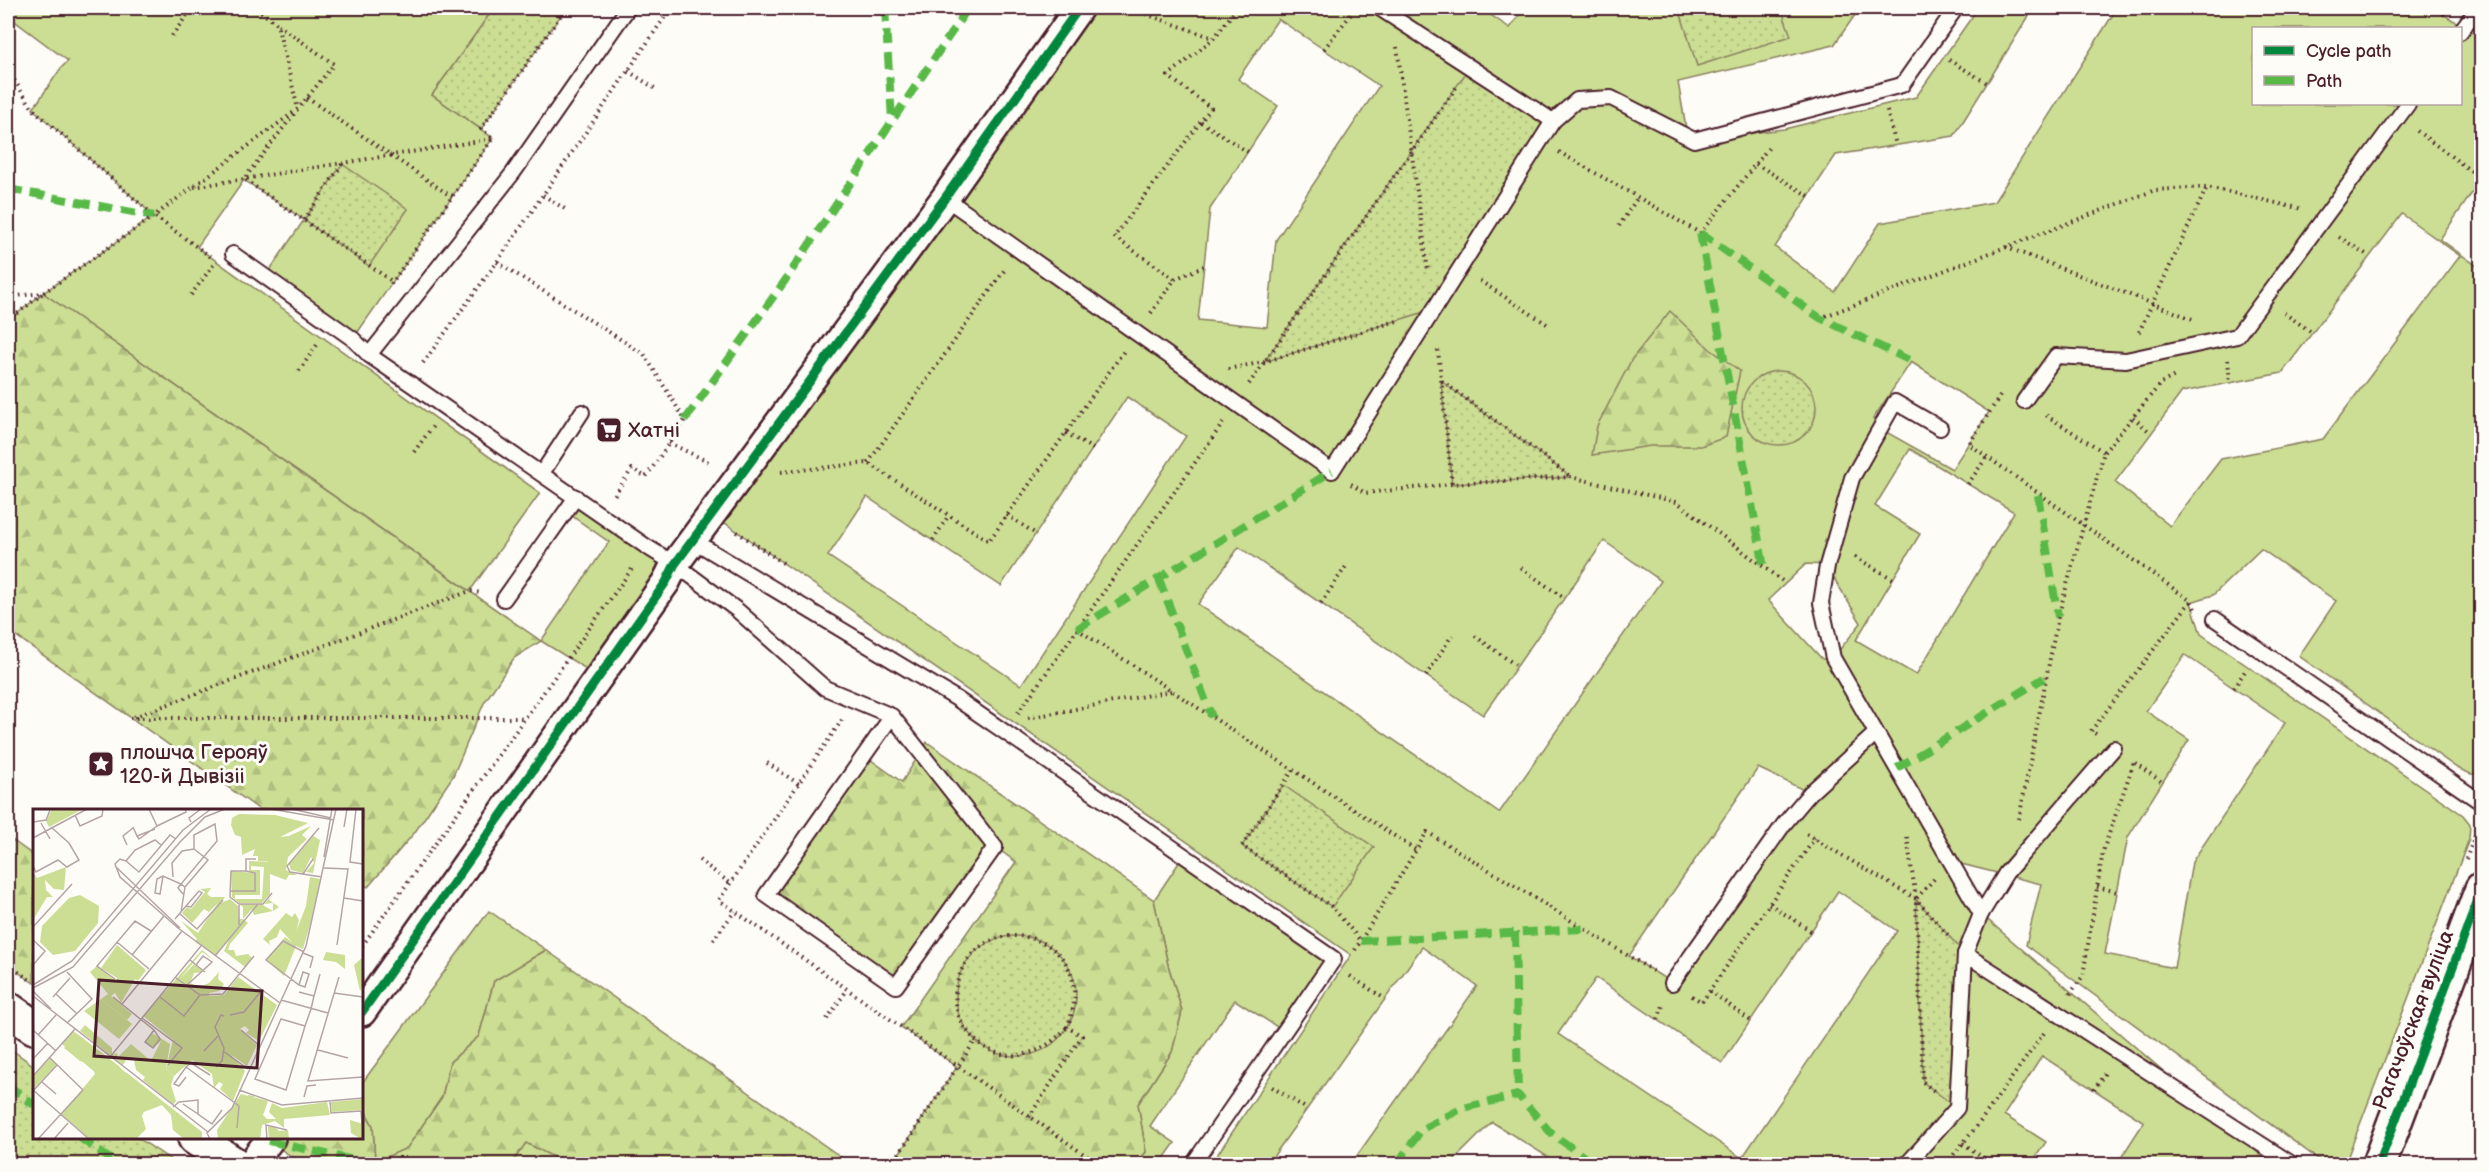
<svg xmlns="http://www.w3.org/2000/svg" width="2489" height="1172" font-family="'Balsamiq Sans',sans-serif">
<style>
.green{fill:#cbde93;stroke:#8a7e5f;stroke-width:1.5;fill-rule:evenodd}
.forest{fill:url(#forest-firs);stroke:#8a7e5f;stroke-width:1.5}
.park{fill:url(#park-dots);stroke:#8a7e5f;stroke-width:1.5}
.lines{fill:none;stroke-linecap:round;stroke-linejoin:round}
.service-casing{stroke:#4a1f2b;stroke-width:18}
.minor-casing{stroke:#4a1f2b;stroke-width:32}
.tertiary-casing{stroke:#4a1f2b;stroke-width:38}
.path{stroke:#4a1f2b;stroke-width:4;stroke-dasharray:1.5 4.5;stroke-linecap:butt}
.service{stroke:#fdfcf7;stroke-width:14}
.minor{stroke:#fdfcf7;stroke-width:27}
.tertiary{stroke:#fdfcf7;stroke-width:33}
.quiet{stroke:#58b947;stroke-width:8;stroke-dasharray:15 8;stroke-linecap:butt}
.cycleway-casing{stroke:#fdfcf7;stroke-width:13}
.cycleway{stroke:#00873e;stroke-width:9}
.labels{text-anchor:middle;stroke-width:6;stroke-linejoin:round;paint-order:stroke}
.poi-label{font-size:21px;fill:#4a1f2b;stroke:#fdfcf7;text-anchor:start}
.street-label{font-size:21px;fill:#4a1f2b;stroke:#fdfcf7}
.inset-road{fill:none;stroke:#b5a4a5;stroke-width:1.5}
.view{fill:#4a1f2b;fill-opacity:0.15;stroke:#4a1f2b;stroke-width:3}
.inset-edge{fill:none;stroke:#4a1f2b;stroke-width:3}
</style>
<defs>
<pattern id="forest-firs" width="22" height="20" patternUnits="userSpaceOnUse" patternTransform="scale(1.5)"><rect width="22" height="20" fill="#cbde93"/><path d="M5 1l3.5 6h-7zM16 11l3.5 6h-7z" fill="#b0be7f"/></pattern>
<pattern id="park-dots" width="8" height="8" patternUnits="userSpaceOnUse" patternTransform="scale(1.5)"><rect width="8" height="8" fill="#cbde93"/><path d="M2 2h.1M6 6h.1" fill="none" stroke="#b0be7f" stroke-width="1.8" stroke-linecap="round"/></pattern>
</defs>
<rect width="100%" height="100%" fill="#fdfcf7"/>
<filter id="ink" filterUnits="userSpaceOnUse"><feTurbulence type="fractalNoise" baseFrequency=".0167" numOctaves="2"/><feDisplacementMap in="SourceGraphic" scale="12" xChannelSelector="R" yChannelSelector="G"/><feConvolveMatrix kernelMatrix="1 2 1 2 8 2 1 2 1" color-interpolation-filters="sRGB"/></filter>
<g filter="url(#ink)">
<!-- green -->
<g class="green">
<path d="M8,8H494L432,95L493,138L353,339L265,277L304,220L244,180L197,247L540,493L470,591L43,293L154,216L33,109L61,68L68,61L8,16Z"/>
<path d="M1079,8H1379L1553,121L1578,100L1611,98L1694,140L1784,129L1916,97L1978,8H2034L1954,136L1836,155L1775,247L1835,292L1880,223L1994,202L2117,8H2433L2481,37V180L2440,239L2481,269V774H2471L2457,768L2299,656L2336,601L2261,549L2213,595L2191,602L2201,634L2463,815L2470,824L2469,839L2346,1161L2339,1164L2322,1162L2026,945L2041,884L1953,862L1981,914L2271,1164H2117L2144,1122L2042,1056L2004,1115L2046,1142L2031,1164H1559L1492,1122L1450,1164H1351L1477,986L1422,947L1268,1164H1211L1351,955L712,514ZM1278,19L1379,86L1276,240L1267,327L1198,320L1210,209L1278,106L1238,79ZM2254,28H2460V104H2254ZM2402,214L2460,256L2323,439L2221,459L2170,526L2115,482L2182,392L2282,373ZM1911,362L1989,412L1952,469L1879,428L1873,419ZM1127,397L1186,436L1021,685L828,556L867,497L1001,586ZM1910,449L2014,512L1916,675L1856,640L1920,534L1875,506ZM1604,541L1661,581L1499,813L1198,604L1239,547L1483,715ZM1806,564L1826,565L1861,623L1833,658L1822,659L1768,600ZM2185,655L2285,723L2192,862L2174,968L2105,954L2128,837L2189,740L2146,711ZM1758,768L1810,793L1672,983L1629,956ZM1838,891L1897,931L1742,1158L1558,1034L1596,978L1722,1063Z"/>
<path d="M1391,8H1480L1510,28L1524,8H1860L1834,45L1678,82L1686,128L1613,92L1575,93L1553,113Z"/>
<path d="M576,497L675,564L599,677L541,641L609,542L565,511Z"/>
<path d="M1184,855L1334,959L1285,1032L1235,1000L1150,1126L1175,1143L1160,1164H1136L1146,1152L1138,1104L1172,1052L1182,1011L1168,965L1154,900Z"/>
<path d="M489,911L546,950L494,981L479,1036L450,1062L442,1097L407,1148L375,1163L373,1126L362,1105V1083Z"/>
<path d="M526,1142L566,1163L567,1164H511Z"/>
</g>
<!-- forest -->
<g class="forest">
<path d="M43,293L541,641L514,658L484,703L453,776L415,832L368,887L362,883V810H260L8,630V321Z"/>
<path d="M1670,311L1710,349L1740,371L1726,437L1701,446H1650L1592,455L1597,426L1632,359Z"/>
<path d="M927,742L1154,900L1168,965L1182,1011L1172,1052L1138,1104L1146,1152L1136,1164H892L957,1067L901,1027L1016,862L995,847L896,986L766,895L864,755L902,782Z"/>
<path d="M8,837L34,856V983L8,965Z"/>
<path d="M546,950L851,1164H567L526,1143L511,1164H303L264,1138H362V1105L373,1126L375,1162L407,1148L442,1097L450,1062L479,1036L494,981Z"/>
</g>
<!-- park -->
<g class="park">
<path d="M494,8H566L481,129L432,95Z"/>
<path d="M1679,8H1781L1791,36L1697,66Z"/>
<path d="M1470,67L1553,121L1434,309L1264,362Z"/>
<path d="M342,164L408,209L369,266L304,220Z"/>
<circle cx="1779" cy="408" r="37"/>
<path d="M1441,381L1571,477L1452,484Z"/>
<path d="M1283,785L1374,847L1332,907L1242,846Z"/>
<path d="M1916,899L1965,954L1957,1108L1923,1082Z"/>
<circle cx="1016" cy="996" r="60"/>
<path d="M8,1047L34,1066V1138H138L177,1164H8Z"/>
</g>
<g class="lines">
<!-- service casing -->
<g class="service-casing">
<g id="service">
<path d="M1379,8L1553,121"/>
<path d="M2460,32L2478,8"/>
<path d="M945,198L1332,471L1553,121L1577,100L1611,98L1694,140L1902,85L1956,8"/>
<path d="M233,254L353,339L369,355L647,547L675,564L737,610L825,688L892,716L995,847L896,986L766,895L892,716"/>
<path d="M369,355L513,173L628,8"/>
<path d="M2024,401L2056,356L2126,360L2237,336L2408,104"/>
<path d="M542,473L582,412"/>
<path d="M694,541L957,699L1334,959L1193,1164"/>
<path d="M504,599L576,497"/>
<path d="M2215,619L2482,803"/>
<path d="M1981,914L2006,873L2114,748"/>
<path d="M1965,954L2292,1164"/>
<path d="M1672,983L1784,824L1810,793L1875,734"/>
<path d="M1907,1164L1957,1108L1965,954L1981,914L1833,658L1821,603L1827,566L1852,478L1895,402L1940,428"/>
</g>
</g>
<!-- minor casing -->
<g class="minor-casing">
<g id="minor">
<path d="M362,1012L666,582L675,564L945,198L1079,8"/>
<path d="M251,1164L271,1138"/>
</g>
</g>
<!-- tertiary casing -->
<g class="tertiary-casing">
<g id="tertiary">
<path d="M8,1009L34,1027"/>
<path d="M195,1138L234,1164"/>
<path d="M2379,1164L2482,889"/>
</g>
</g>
<!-- path -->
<g class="path">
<path d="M1129,8L1213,38"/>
<path d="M2433,8L2445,15"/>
<path d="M278,25L334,64L299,108"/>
<path d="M172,36L192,8"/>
<path d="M1397,47L1428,271"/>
<path d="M1324,49L1355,9"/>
<path d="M1949,60L1987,83"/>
<path d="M628,71L656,89"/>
<path d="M11,75L33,109L154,216L211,257"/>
<path d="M307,98L452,197"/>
<path d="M1887,111L1896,145"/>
<path d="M294,114L244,179L393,282"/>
<path d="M1201,122L1248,152"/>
<path d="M2417,131L2482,179"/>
<path d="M1559,152L1700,233L1770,146"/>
<path d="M1756,164L1809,196"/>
<path d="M194,187L492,139"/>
<path d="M543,195L568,211"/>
<path d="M304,220L342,164"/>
<path d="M1619,226L1638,197"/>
<path d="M2339,237L2369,256"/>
<path d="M2006,247L2195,320"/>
<path d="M497,262L644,354L685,420L646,477L632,469L613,497"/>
<path d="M1175,279L1204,266"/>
<path d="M1480,281L1550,326"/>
<path d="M391,284L493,138L481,129L566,8"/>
<path d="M191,295L214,264"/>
<path d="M8,297L43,293L154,216L298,109L277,24L256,8"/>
<path d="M1151,313L1175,279L1114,237L1211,108L1168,76L1214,38L1237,8"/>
<path d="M2284,313L2313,333"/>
<path d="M1820,318L2155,190L2207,187L2302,209"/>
<path d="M8,321L42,294"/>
<path d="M2139,332L2207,187"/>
<path d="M1438,350L1452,484"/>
<path d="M2228,360L2230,383"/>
<path d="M423,363L497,262L671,8"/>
<path d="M1228,369L1264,362L1397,321"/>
<path d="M299,371L319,342"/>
<path d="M1442,381L1571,477"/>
<path d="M1249,384L1458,85"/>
<path d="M2000,396L1969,444L2191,601L2195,609"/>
<path d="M2133,417L2151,433"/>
<path d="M1066,433L1093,449"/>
<path d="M669,443L711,463"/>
<path d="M414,452L433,426"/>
<path d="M2104,452L2161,383L2177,375"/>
<path d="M868,463L1006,268"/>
<path d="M781,472L868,463L989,541L1124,351"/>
<path d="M1351,484L1365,493L1452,484L1571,477L1677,502L1785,583"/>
<path d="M1968,484L1986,458"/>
<path d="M1007,515L1036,534"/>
<path d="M737,532L783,563"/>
<path d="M933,540L949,515"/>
<path d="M1855,557L1893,579"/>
<path d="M1521,568L1564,598"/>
<path d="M1321,603L1347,565"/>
<path d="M1077,629L1416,850"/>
<path d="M1475,636L1517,666"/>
<path d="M1426,676L1452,635"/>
<path d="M2234,688L2247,668"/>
<path d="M1018,713L1223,423"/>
<path d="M134,717L470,591L481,593"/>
<path d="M130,718H525"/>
<path d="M1028,718L1171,691"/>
<path d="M842,720L719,900L1098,1164"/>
<path d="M2096,734L2091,731L2191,601"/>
<path d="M767,763L799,784"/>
<path d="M2135,763L2162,782"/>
<path d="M1293,770L1242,846L1332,907L1361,941"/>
<path d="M2019,819L2058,617L2104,452L2044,414"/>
<path d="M1806,834L1916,899L1948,935"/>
<path d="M1907,837L1916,899L1923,1082L1934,1091"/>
<path d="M2466,859L2474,838L2475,826"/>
<path d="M699,860L730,883"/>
<path d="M2097,887L2117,892"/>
<path d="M1917,898L1934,879"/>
<path d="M1769,904L1811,931"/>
<path d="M713,940L735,911"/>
<path d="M362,946L634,566"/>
<path d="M1355,950L1427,832L1653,971"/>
<path d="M8,965L32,981"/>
<path d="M1350,976L1385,999"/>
<path d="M1710,991L1751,1021"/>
<path d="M2070,994L2083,976L2103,851L2134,762"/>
<path d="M1692,996L1702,1002L1815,838"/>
<path d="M827,1019L847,990"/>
<path d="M1658,1019L1664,1003"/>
<path d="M1272,1087L1307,1109"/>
<path d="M2094,1090L2105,1073"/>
<path d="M1029,1117L1082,1036L1067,1027C1106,936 979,899 957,983C953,999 957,1019 967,1031C996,1068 1039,1060 1067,1027"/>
<path d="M1963,1143L1992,1164"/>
<path d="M294,1158L303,1164"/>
<path d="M892,1164L975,1041"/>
<path d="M1946,1164L1977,1126L2044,1033"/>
</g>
<!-- service -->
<use href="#service" class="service"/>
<!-- minor -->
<use href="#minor" class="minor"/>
<!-- tertiary -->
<use href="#tertiary" class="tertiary"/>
<!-- quiet -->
<g class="quiet">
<path d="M885,8L892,120"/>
<path d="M8,189L154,216"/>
<path d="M1700,233L1764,567"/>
<path d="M1700,233L1820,318L1911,361"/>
<path d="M685,420L784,282L968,8"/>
<path d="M2038,495L2058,617"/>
<path d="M1159,579L1212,717"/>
<path d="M1077,629L1332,471"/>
<path d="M1897,768L2044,678"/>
<path d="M1515,932L1518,1095"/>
<path d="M1361,941L1584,929"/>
<path d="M8,1085L34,1105"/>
<path d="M80,1138L117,1164"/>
<path d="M269,1141L371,1164"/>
<path d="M189,1164L191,1161"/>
<path d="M1397,1164L1422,1129L1463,1108L1518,1095L1551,1133L1594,1164"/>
</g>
<!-- cycleway casing -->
<g class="cycleway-casing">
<g id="cycleway">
<path d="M362,1012L666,582L675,564L945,198L1079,8"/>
<path d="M2379,1164L2482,889"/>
</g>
</g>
<!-- cycleway -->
<use href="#cycleway" class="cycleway"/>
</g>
</g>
<!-- icons -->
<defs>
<g id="supermarket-square" transform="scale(1.35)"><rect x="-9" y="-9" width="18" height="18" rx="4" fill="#4a1f2b" stroke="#fdfcf7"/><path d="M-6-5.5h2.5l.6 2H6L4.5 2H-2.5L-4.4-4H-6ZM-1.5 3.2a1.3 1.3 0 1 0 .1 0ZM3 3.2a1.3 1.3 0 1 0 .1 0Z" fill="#fff"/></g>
<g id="sight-square" transform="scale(1.35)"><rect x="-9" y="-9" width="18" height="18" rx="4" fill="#4a1f2b" stroke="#fdfcf7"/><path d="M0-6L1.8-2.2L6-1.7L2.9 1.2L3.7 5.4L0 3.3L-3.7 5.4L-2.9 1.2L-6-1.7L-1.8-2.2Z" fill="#fff"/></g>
</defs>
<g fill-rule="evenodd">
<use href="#supermarket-square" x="609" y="430"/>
<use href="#sight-square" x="101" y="764"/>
</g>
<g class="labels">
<!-- poi labels -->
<g class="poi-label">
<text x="628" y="437">Хатні</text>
<text x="120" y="759">плошча Герояў<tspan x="120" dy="24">120-й Дывізіі</tspan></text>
</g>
<!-- street labels -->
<g class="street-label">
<text transform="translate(2413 1020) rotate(-69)" y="7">Рагачоўская вуліца</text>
</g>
</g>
<!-- overview -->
<g transform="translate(33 809)">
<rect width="330" height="330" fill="#fdfcf7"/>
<path d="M278,17L269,26L274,30L255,48L253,61L264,66H256L253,71L237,65V85L229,94H206L199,88L198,62L222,64L216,63V52L250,53L256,27ZM218,57L231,58L229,90H202V86H227V61H218ZM280,27L287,31L280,64L273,63L281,54L278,48L270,64L258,61L256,55ZM277,68L287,70L278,112L270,140L263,137L251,167L233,151L252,128L259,133L273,97ZM178,79L174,85L178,88H192L188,94L197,90L205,97L206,110H210V98L206,95H228L240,102V94L231,95L241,85L236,91L246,98L240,102L221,106L219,100L210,110L215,114L197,135L195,141H201L203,147L215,145L219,149L212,158L191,142L197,129L182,146L162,133L164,130L148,112L165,124L185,94L176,103L171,100L159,114L149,104L154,98L158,100L172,83L167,80ZM47,86L66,97L65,114L42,142L20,146L7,133L9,117L36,89ZM84,136L113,161L105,172L102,170L88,194L82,184L78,187L99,205L94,211L68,190L75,185L57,163L64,157L83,172L84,169L68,159ZM169,141L181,151L169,143L147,170L161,155L171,163L161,164L156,177L158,174L165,179L176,174L186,163L185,170L191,175L186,182L176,184V187L191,186L205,168L244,196L226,232L213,224L216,221L212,217L207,220L224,236L214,257L198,246L212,262L200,292L187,280L190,275L186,273L181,279L179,265L159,251L141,267L133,260L140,231L110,207ZM17,249L24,255L0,281V267ZM208,285L235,292L230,306L234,310H243L236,303L239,294L249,299L294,293L297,306L251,310V319L242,312L229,316L227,330H185L184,321ZM330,290V325L328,330L318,324L317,311L330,315L329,301L299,303L298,293ZM241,317L246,322L255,321L256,330H236L235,318Z" fill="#cbde93" fill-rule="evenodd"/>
<path d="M19,0H50L16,18L13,12ZM206,5L242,6L275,14L247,28L256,27L251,56L243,58L234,52H225V47H220L222,40L209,46L208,28L202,26L198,16L199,9ZM33,58L31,81L21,80L12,71L13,81L20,88H14L0,111V63L4,69ZM253,104L259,108L262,104L266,111L258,145L259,133L247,120L244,128L236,132L237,136L230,130ZM293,143L312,146V160L303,153L290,151ZM330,148V176L327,182L321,156ZM68,190L99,215L86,230L51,202ZM52,216L79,239V246L84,244L85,248L98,235L118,252L128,232L120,239L112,233L119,224L137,235L133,260L141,267L138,276L143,292L140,296L110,271L112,268L103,261L101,251L95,248L90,256L47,222ZM43,224L87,258L93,268L94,264L169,323V330H151L140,321L138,306L129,296L108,304L113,320L103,330H57L28,305L62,265L58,255L47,252L31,239ZM208,285L199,325L188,330L192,314ZM215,286L221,287L223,306L207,321L210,305L219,304Z" fill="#cbde93"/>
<path d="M40,222L119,284L99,330H59L29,306L64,265L29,235Z" fill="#cbde93"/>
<path class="inset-road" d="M238,0L301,11M259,0L298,9M323,0L317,53L330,55M42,6L47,17L69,7L70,0M0,13L13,11L17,1M158,13L156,9L168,0M8,14L17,30M124,17L153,3L152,0M100,18L104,27L122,20M311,18L314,0M286,19L254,57L257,63L289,68M104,27L106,30L124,17L116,0M0,29L54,0M94,36L90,27L100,19M128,36L122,31L102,41L93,52L106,63L137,26L143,30M291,48L299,0M223,50H213V62H198L197,88L206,95H230L239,84M93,52L87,50L82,55L87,68L145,119L247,194M0,57L3,63L25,51L34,58L46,51L36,34L18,18M82,57L147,119M291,59L315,60L304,136M270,65L280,50M130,67L124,70L122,84L127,85L130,67L148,75L145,79L150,85M140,68L139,54L149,42L161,40L175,51L152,78L148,103M152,78L148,75L184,32L182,15L161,26V40M198,82H222V64L213,62M311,89L330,92M206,96V116M153,97L166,82M147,105L164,120L190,91M142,110L153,97L158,98L169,84L166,82M0,118L39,75M0,131L12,142L0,156M84,133L116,160M270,144L280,148L277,159M99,146L131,107M182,147L225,95M157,151L172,163M34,163L59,190L34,214M306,168L275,272L330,268M143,169L167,186L190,185L221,147M82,170L64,157L102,112L118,122M0,176L39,152L150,21L178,0M154,176L179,153L170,147L163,156M266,176L270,163L276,165L272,178L266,176L233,151L250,132L271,143M0,179L40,158L147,33L172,8L192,0M0,182L18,200M266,183L281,187L278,200L272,217L253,281L222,270L248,210L272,217M301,184L330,188M23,185L43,204M0,187L175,323M281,187L287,165M20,188L37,169M80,188L121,221L127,230L120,239L112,233L121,221M127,188L151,207L167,186M248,191L295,204M89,195L149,122M197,206L211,203L229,181M109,209L149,239L135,256M0,221L23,242M208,221L227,237M5,226L23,206M285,241L315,249M171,242L185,227M190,242L215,260M77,248L168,137M0,250L15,234M153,258L158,254L177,266M183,258L189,252L191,239L182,218L188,206L191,207M0,267L42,220M153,268L146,277L141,275L153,258L206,297L204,319M9,273L23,285M0,281L56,330M1,281L24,256M206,281L249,296L330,289M271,288L274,277L283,276M297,292L298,304L328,302L329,315M150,295L165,305M140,298L146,293L165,291V305L179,315L189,301M5,330L50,281L17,249M21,330L35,314M177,330L174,324L199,299L273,137L303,0M234,330L233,316L254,321"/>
<path class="view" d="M66,171L229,182L224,259L61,247Z"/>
<rect width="330" height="330" class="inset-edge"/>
</g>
<!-- margin -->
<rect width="2489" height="1172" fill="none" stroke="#fdfcf7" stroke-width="30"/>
<rect x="15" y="15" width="2459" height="1142" fill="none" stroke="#4a1f2b" stroke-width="2" filter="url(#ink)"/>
<!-- legend -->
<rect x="2252" y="27" width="210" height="78" fill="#fdfcf7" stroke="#b5a4a5" stroke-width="1.5"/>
<rect x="2264" y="46" width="30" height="9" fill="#00873e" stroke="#b5a4a5" stroke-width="1.5"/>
<text x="2306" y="57" font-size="18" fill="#4a1f2b">Cycle path</text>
<rect x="2264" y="76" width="30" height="9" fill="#58b947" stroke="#b5a4a5" stroke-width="1.5"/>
<text x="2306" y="87" font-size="18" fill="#4a1f2b">Path</text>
</svg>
